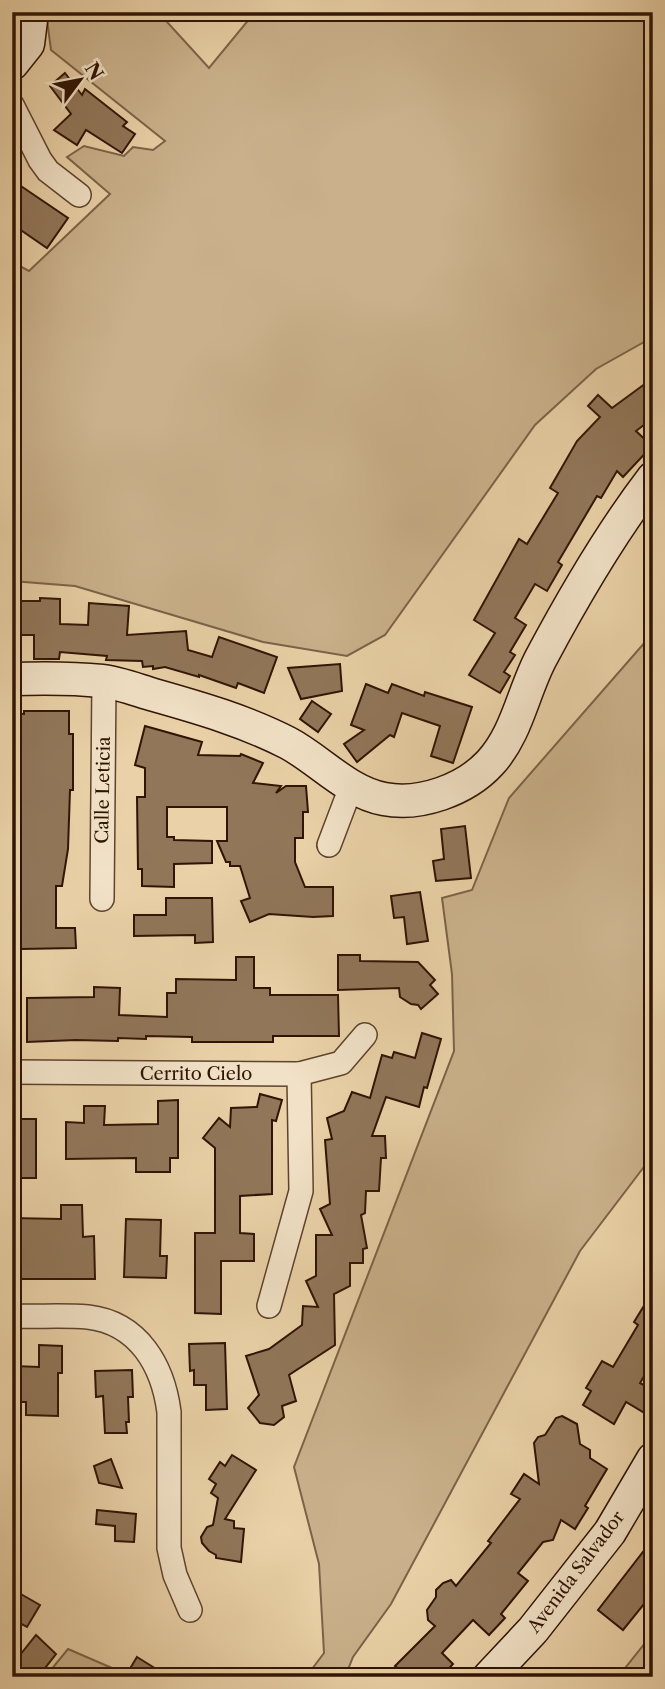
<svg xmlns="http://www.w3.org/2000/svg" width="665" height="1689" font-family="'Libre Caslon Text',serif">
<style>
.green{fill:#cab18b;stroke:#7d6248;stroke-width:2}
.building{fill:#917659;stroke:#301404;stroke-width:2}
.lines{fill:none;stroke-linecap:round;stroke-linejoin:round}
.street-casing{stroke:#5e432d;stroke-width:26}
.secondary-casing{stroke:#301404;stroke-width:35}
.street{stroke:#f1e1c6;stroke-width:23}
.secondary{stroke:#f1e1c6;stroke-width:32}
.labels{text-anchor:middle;stroke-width:5;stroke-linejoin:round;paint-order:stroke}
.street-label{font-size:18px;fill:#301404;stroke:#f1e1c6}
</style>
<rect width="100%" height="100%" fill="#ead1a7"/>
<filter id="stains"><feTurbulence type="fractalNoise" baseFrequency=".00286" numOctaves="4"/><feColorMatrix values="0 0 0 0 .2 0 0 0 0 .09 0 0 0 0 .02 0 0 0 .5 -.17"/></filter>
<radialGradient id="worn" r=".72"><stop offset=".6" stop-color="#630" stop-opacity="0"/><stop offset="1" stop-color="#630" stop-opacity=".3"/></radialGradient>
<!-- green -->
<g class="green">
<path d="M46,12H158L209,68L255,12H653V337L596,369L535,425L385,635L347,656L263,642L75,586L12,581V262L29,271L110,194L67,157L84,146L124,156L133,147L153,150L165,141L51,50Z"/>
<path d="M653,633V1155L580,1251L391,1604L353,1657L345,1677H306L324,1653L319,1564L294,1467L454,1051L452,974L442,898L472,890L509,798Z"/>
<path d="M653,1633V1677H618Z"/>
<path d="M68,1649L112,1668L106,1677H45Z"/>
</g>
<!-- building -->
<g class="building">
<path d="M65,73L82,95L85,89L127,122L123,126L135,134L122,153L86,130L77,145L54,130L71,114L50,86Z"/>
<path d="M12,180L68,218L47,248L12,224Z"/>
<path d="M653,378V418L636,431L652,446L623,477L617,471L601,498L597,496L558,562L562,565L547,591L535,584L515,618L526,625L510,652L515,655L504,672L510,676L500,693L469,675L495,633L474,620L519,539L527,544L558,493L550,488L577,441L600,417L588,406L598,395L612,408Z"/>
<path d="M40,598L60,599V624L88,625L89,603L129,606L127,635L186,631L188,650L212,657L219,637L277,657L264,693L238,683L236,688L199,675V677L165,667L153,669V666L143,667L142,661L106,660L107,656L60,652L59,659H34V635H12V618H17V601H40Z"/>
<path d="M340,664L342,691L301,699L288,668Z"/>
<path d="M366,684L388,693L392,684L424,696L425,692L472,707L453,763L431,756L440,726L402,713L394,737L390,735L357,762L344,744L364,730L351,725Z"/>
<path d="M312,701L331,714L318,732L300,719Z"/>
<path d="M24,711H69V734H73V790H70L68,849L62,886H56V928H75L76,948L21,949V935H14L18,823H14L12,713L24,714Z"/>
<path d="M145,726L202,742L198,755L240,756L241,754L263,763L253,783L281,786L276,793L286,786H306L308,812H303V838H295V862L305,887H333V916L313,917L269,914L250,922L241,901L250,898L240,866H230V862H226L217,841H227V807H167V837H174V840L212,841V863L174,864V887L142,886V869H138L137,797H145V768L135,765Z"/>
<path d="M465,826L471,878L436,881L433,861L444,859L441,829Z"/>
<path d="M420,892L428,941L407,944L404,917L394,918L391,896Z"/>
<path d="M166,898H212L213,942L195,943V935L134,936V915H166Z"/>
<path d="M338,955H360V961L418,962L435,980L430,985L438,994L421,1009L418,1005L411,1004L400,997L399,988L338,990Z"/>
<path d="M236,957H254V988H270V995H338L339,1036H273V1042H192V1037L146,1036V1039L118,1038V1041L76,1040L27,1042V998L94,997V987L120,988L119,1015L167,1017V993H176V979L236,980Z"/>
<path d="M422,1033L441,1039L427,1088L424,1087L419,1107L386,1097L372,1136H385L386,1158H381L379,1191H366L365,1213L361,1215L367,1248L363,1249V1263H350V1286L334,1294L335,1345L289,1375L296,1401L282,1406L284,1417L274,1425L260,1423L248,1408L259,1395L246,1356L269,1349L302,1325L303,1306L318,1307L306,1281L316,1276V1235H332L320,1209L330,1204L325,1140L332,1139L327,1118L344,1111L352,1092L370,1098L382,1055L392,1058L394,1052L415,1058Z"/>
<path d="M260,1094L282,1100L276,1121L272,1120V1194L240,1196V1233L254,1234V1261H221V1314L195,1313V1233H215V1148L203,1138L219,1118L230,1127L231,1108L257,1107Z"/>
<path d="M178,1100V1158H170V1172H136V1158L66,1159V1122L84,1123V1106H105L104,1125L158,1124V1101Z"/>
<rect x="12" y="1119" width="24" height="59"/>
<path d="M61,1205H82L83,1237L94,1236L95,1279H16V1266H12V1218L61,1219Z"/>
<path d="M126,1219L161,1220L160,1256H167L166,1278L124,1277Z"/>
<path d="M653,1291V1361L640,1383L653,1390V1406L648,1415L626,1402L614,1424L583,1405L591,1391L586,1388L602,1361L613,1367L638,1325L634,1322Z"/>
<path d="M225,1343L227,1409L206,1410V1385H194V1370L190,1371L189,1344Z"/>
<path d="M39,1345L62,1346V1373H58V1416L26,1415V1402H15V1366L39,1367Z"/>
<path d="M132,1370L133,1397H128L129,1422H126L127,1433H105L103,1396L96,1397L95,1371Z"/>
<path d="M562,1416L577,1424L580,1444L590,1450V1458L607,1469L585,1506L588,1508L575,1529L561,1520L553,1540L543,1542L518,1573L528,1581L501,1614L505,1618L489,1635L473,1620L442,1653L453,1664L441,1677H435L429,1670L422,1677H406L395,1666L435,1626L428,1620L427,1610L436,1597V1590L443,1583L451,1580L456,1586L491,1543L488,1541L520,1499L511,1494L524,1474L539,1484L534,1443L538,1437L545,1435L556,1418Z"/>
<path d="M232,1455L256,1470L225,1519L234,1521V1528L244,1529L241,1562L216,1558V1555L209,1551L202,1543L201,1537L207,1527L213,1525L218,1498L211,1493L216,1484L209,1479L220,1462L225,1466Z"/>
<path d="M111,1459L122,1488L99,1483L94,1466Z"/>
<path d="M97,1510L136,1514L134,1542L115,1541V1526L96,1524Z"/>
<path d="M653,1539V1593L623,1630L598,1610Z"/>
<path d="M12,1589L40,1605L27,1627L12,1619Z"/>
<path d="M36,1635L56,1654L38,1677H12V1665Z"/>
<path d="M137,1657L169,1677H125Z"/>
</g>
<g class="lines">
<!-- street casing -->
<g class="street-casing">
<g id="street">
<path d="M12,105L40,160L48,171L79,195"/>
<path d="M329,845L351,787"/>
<path d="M102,899L104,681"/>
<path d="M12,1072L299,1074L341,1063L365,1035"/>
<path d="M269,1306L301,1191L299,1074"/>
<path d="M12,1316C37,1317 63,1315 88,1317C139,1323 163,1366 169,1412V1548L175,1575L190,1610"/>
</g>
</g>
<!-- secondary casing -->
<g class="secondary-casing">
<g id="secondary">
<path d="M12,64L28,44L32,12"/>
<path d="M12,679C42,678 73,678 102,681C119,683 137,690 154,695C200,708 245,721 288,743C320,760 347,792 384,799C420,806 465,790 490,763C517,734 523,692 541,658C574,596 610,534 653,478"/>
<path d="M489,1677L533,1630L610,1532L653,1459"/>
</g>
</g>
<!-- street -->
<use href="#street" class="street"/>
<!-- secondary -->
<use href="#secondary" class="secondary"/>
</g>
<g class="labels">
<!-- street labels -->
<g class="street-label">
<text transform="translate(103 790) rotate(-89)" y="6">Calle Leticia</text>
<text x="196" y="1080">Cerrito Cielo</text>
<text transform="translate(576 1572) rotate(-53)" y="6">Avenida Salvador</text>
</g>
</g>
<!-- margin -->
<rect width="665" height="1689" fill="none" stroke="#ead1a7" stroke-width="42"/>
<rect x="14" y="14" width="637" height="1661" fill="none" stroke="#301404" stroke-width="3.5"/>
<rect x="21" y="21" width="623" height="1647" fill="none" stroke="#301404" stroke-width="2"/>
<!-- north arrow -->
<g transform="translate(80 80) rotate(58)" stroke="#f1e1c6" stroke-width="5" paint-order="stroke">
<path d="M0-5L12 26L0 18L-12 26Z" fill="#301404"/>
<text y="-10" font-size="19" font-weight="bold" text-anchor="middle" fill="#301404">N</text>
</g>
<rect width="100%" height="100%" filter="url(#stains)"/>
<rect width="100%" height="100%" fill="url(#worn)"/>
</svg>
